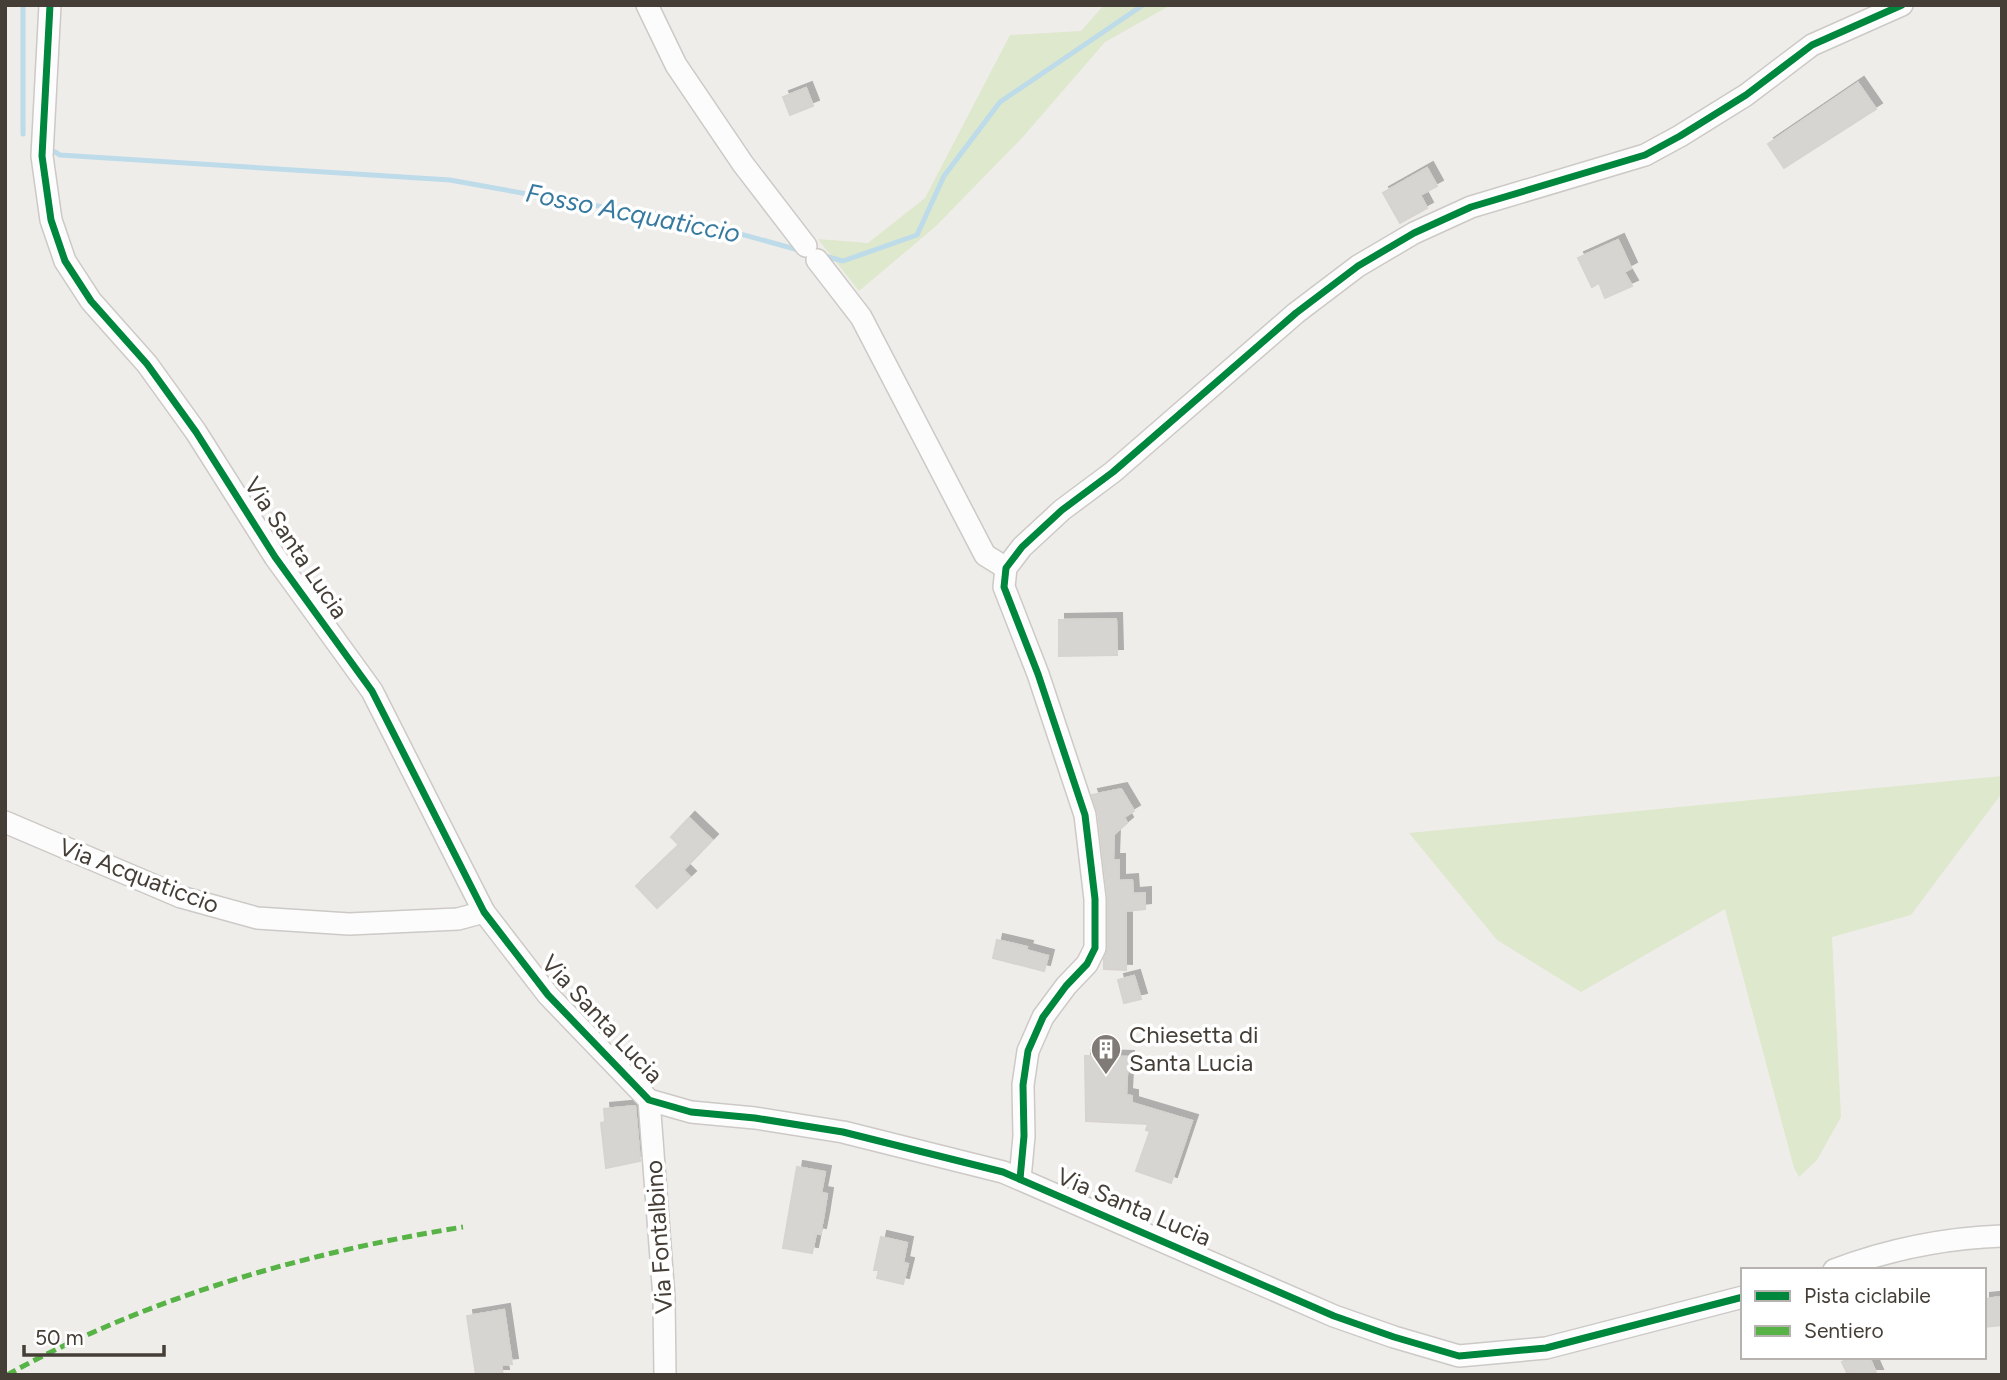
<svg xmlns="http://www.w3.org/2000/svg" width="2007" height="1380" font-family="Figtree,sans-serif">
<style>
.green{fill:#dee8cc}
.lines{fill:none;stroke-linecap:round;stroke-linejoin:round}
.stream{stroke:#bedbea;stroke-width:5}
.building{fill:#d7d5d1;stroke:#d7d4d0;stroke-width:2;filter:url(#shadow)}
.minor-casing{stroke:#ccc9c6;stroke-width:24}
.minor{stroke:#fdfcfc;stroke-width:21}
.quiet{stroke:#57b346;stroke-width:5;stroke-dasharray:10 5;stroke-linecap:butt}
.cycleway-casing{stroke:#fff;stroke-width:11}
.cycleway{stroke:#00873e;stroke-width:7}
.labels{text-anchor:middle;stroke-width:7;stroke-linejoin:round;paint-order:stroke}
.street-label{font-size:24px;fill:#453e37;stroke:#fff}
.poi-label{font-size:24px;fill:#453e37;stroke:#fff;text-anchor:start}
.water-label{font-size:26px;font-style:italic;fill:#377aa0;stroke:#fff}
</style>
<defs>
<filter id="shadow"><feDropShadow dx="6" dy="-6" stdDeviation="0" flood-color="#0004"/></filter>
</defs>
<rect width="100%" height="100%" fill="#efedea"/>
<!-- green -->
<g class="green">
<path d="M1104,5H1171L1105,42L1022,138L935,227L859,291L818,239L868,243L925,198L1010,35L1081,31Z"/>
<path d="M2002,776V793L1911,915L1832,937L1841,1117L1817,1160L1799,1177L1794,1168L1725,909L1581,992L1497,940L1409,833Z"/>
</g>
<g class="lines">
<!-- stream -->
<g class="stream">
<path d="M23,134V5"/>
<path d="M55,152L60,155L450,180L583,204L679,217L802,251"/>
<path d="M821,255L843,261L917,235L944,176L1000,102L1143,5"/>
</g>
</g>
<!-- building -->
<g class="building">
<path d="M1858,83L1876,109L1784,168L1768,144Z"/>
<path d="M806,88L813,106L790,115L783,97Z"/>
<path d="M1427,168L1437,186L1420,195L1427,208L1400,223L1383,193Z"/>
<path d="M1618,240L1631,268L1624,272L1632,286L1605,298L1599,283L1592,287L1578,258Z"/>
<path d="M1116,619L1117,655L1059,656V620Z"/>
<path d="M1121,789L1134,811L1124,817L1127,823L1114,834L1113,860H1119V881L1132,880L1133,894L1145,893V909L1126,911V970L1104,969V959L1108,948V898L1098,813L1092,795Z"/>
<path d="M689,818L712,840L683,870L690,877L657,908L636,886L679,845L671,837Z"/>
<path d="M997,940L1027,947L1026,950L1048,956L1044,971L993,958Z"/>
<path d="M1134,976L1141,999L1124,1003L1118,980Z"/>
<path d="M1085,1056L1128,1057L1126,1095L1132,1096V1103L1192,1121L1171,1183L1136,1171L1150,1131L1146,1130L1148,1124L1086,1121Z"/>
<path d="M635,1106L640,1161L606,1168L601,1123L605,1122L604,1109Z"/>
<path d="M797,1167L825,1172L821,1193L827,1194L823,1219L820,1234L816,1233L812,1253L783,1248Z"/>
<path d="M881,1237L907,1243L903,1263L908,1264L903,1284L877,1278L879,1270H874Z"/>
<path d="M2002,1297V1325L1984,1327V1299Z"/>
<path d="M504,1310L512,1364L501,1365L503,1375H476L467,1316Z"/>
<path d="M1852,1357H1869L1877,1375H1848L1842,1362Z"/>
</g>
<g class="lines">
<!-- minor casing -->
<g class="minor-casing">
<g id="minor">
<path d="M50,5L42,156L51,220L65,261L91,301L147,364L196,432L275,557L372,691L484,912L548,995L649,1100L691,1112L755,1118L843,1132L1003,1172L1334,1316L1394,1337L1459,1356L1546,1348L1743,1297"/>
<path d="M647,5L676,65L743,164L806,246"/>
<path d="M817,260L861,317L985,555L1006,568"/>
<path d="M5,822L181,897L257,918L349,924L458,919L484,912"/>
<path d="M649,1100L664,1298L665,1375"/>
<path d="M1020,1179L1024,1136L1023,1085L1028,1051L1043,1017L1066,986L1087,964L1095,948V899L1085,815L1038,674L1004,587L1006,568L1022,547L1062,510L1113,472L1296,313L1358,266L1414,233L1471,207L1645,155L1680,136L1746,95L1812,45L1902,5"/>
<path d="M1834,1270C1887,1250 1945,1238 2002,1236"/>
</g>
</g>
<!-- minor -->
<use href="#minor" class="minor"/>
<!-- quiet -->
<path class="quiet" d="M7,1375C148,1297 304,1253 463,1227"/>
<!-- cycleway casing -->
<g class="cycleway-casing">
<g id="cycleway">
<path d="M50,5L42,156L51,220L65,261L91,301L147,364L196,432L275,557L372,691L484,912L548,995L649,1100L691,1112L755,1118L843,1132L1003,1172L1334,1316L1394,1337L1459,1356L1546,1348L1743,1297"/>
<path d="M1020,1179L1024,1136L1023,1085L1028,1051L1043,1017L1066,986L1087,964L1095,948V899L1085,815L1038,674L1004,587L1006,568L1022,547L1062,510L1113,472L1296,313L1358,266L1414,233L1471,207L1645,155L1680,136L1746,95L1812,45L1902,5"/>
</g>
</g>
<!-- cycleway -->
<use href="#cycleway" class="cycleway"/>
</g>
<!-- icons -->
<defs>
<g id="building-pin" transform="scale(1.575)"><path d="M0 17L-7.5 6A9.5 9.5 0 1 1 7.5 6Z" fill="#807b76" stroke="#fff"/><path d="M-4-6H4V6H1V3H-1V6H-4ZM-2.5-4.3h1.7v1.8h-1.7ZM.8-4.3h1.7v1.8H.8ZM-2.5-1h1.7V.8h-1.7ZM.8-1h1.7V.8H.8Z" fill="#fff"/></g>
</defs>
<g fill-rule="evenodd">
<use href="#building-pin" x="1106" y="1049"/>
</g>
<g class="labels">
<!-- street labels -->
<g class="street-label">
<text transform="translate(296 548) rotate(56)" y="8">Via Santa Lucia</text>
<text transform="translate(139 876) rotate(21)" y="8">Via Acquaticcio</text>
<text transform="translate(602 1019) rotate(47)" y="8">Via Santa Lucia</text>
<text transform="translate(1134 1207) rotate(23)" y="8">Via Santa Lucia</text>
<text transform="translate(659 1237) rotate(-94)" y="8">Via Fontalbino</text>
</g>
<!-- poi labels -->
<g class="poi-label">
<text x="1129" y="1043">Chiesetta di<tspan x="1129" dy="28">Santa Lucia</tspan></text>
</g>
<!-- water labels -->
<g class="water-label">
<text transform="translate(633 213) rotate(11)" y="9">Fosso Acquaticcio</text>
</g>
</g>
<!-- border -->
<rect width="2007" height="1380" fill="none" stroke="#453e37" stroke-width="14"/>
<!-- legend -->
<rect x="1741" y="1268" width="245" height="91" fill="#ffffff" stroke="#b5b2af" stroke-width="2"/>
<rect x="1755" y="1291" width="35" height="10" fill="#00873e" stroke="#b5b2af" stroke-width="2"/>
<text x="1804" y="1303" font-size="21" fill="#453e37">Pista ciclabile</text>
<rect x="1755" y="1326" width="35" height="10" fill="#57b346" stroke="#b5b2af" stroke-width="2"/>
<text x="1804" y="1338" font-size="21" fill="#453e37">Sentiero</text>
<!-- scale -->
<path d="M24 1345v10h140v-10" fill="none" stroke="#453e37" stroke-width="3.5"/>
<text x="35" y="1345" font-size="21" fill="#453e37" stroke="#ffffff" stroke-width="5" paint-order="stroke">50 m</text>
</svg>
